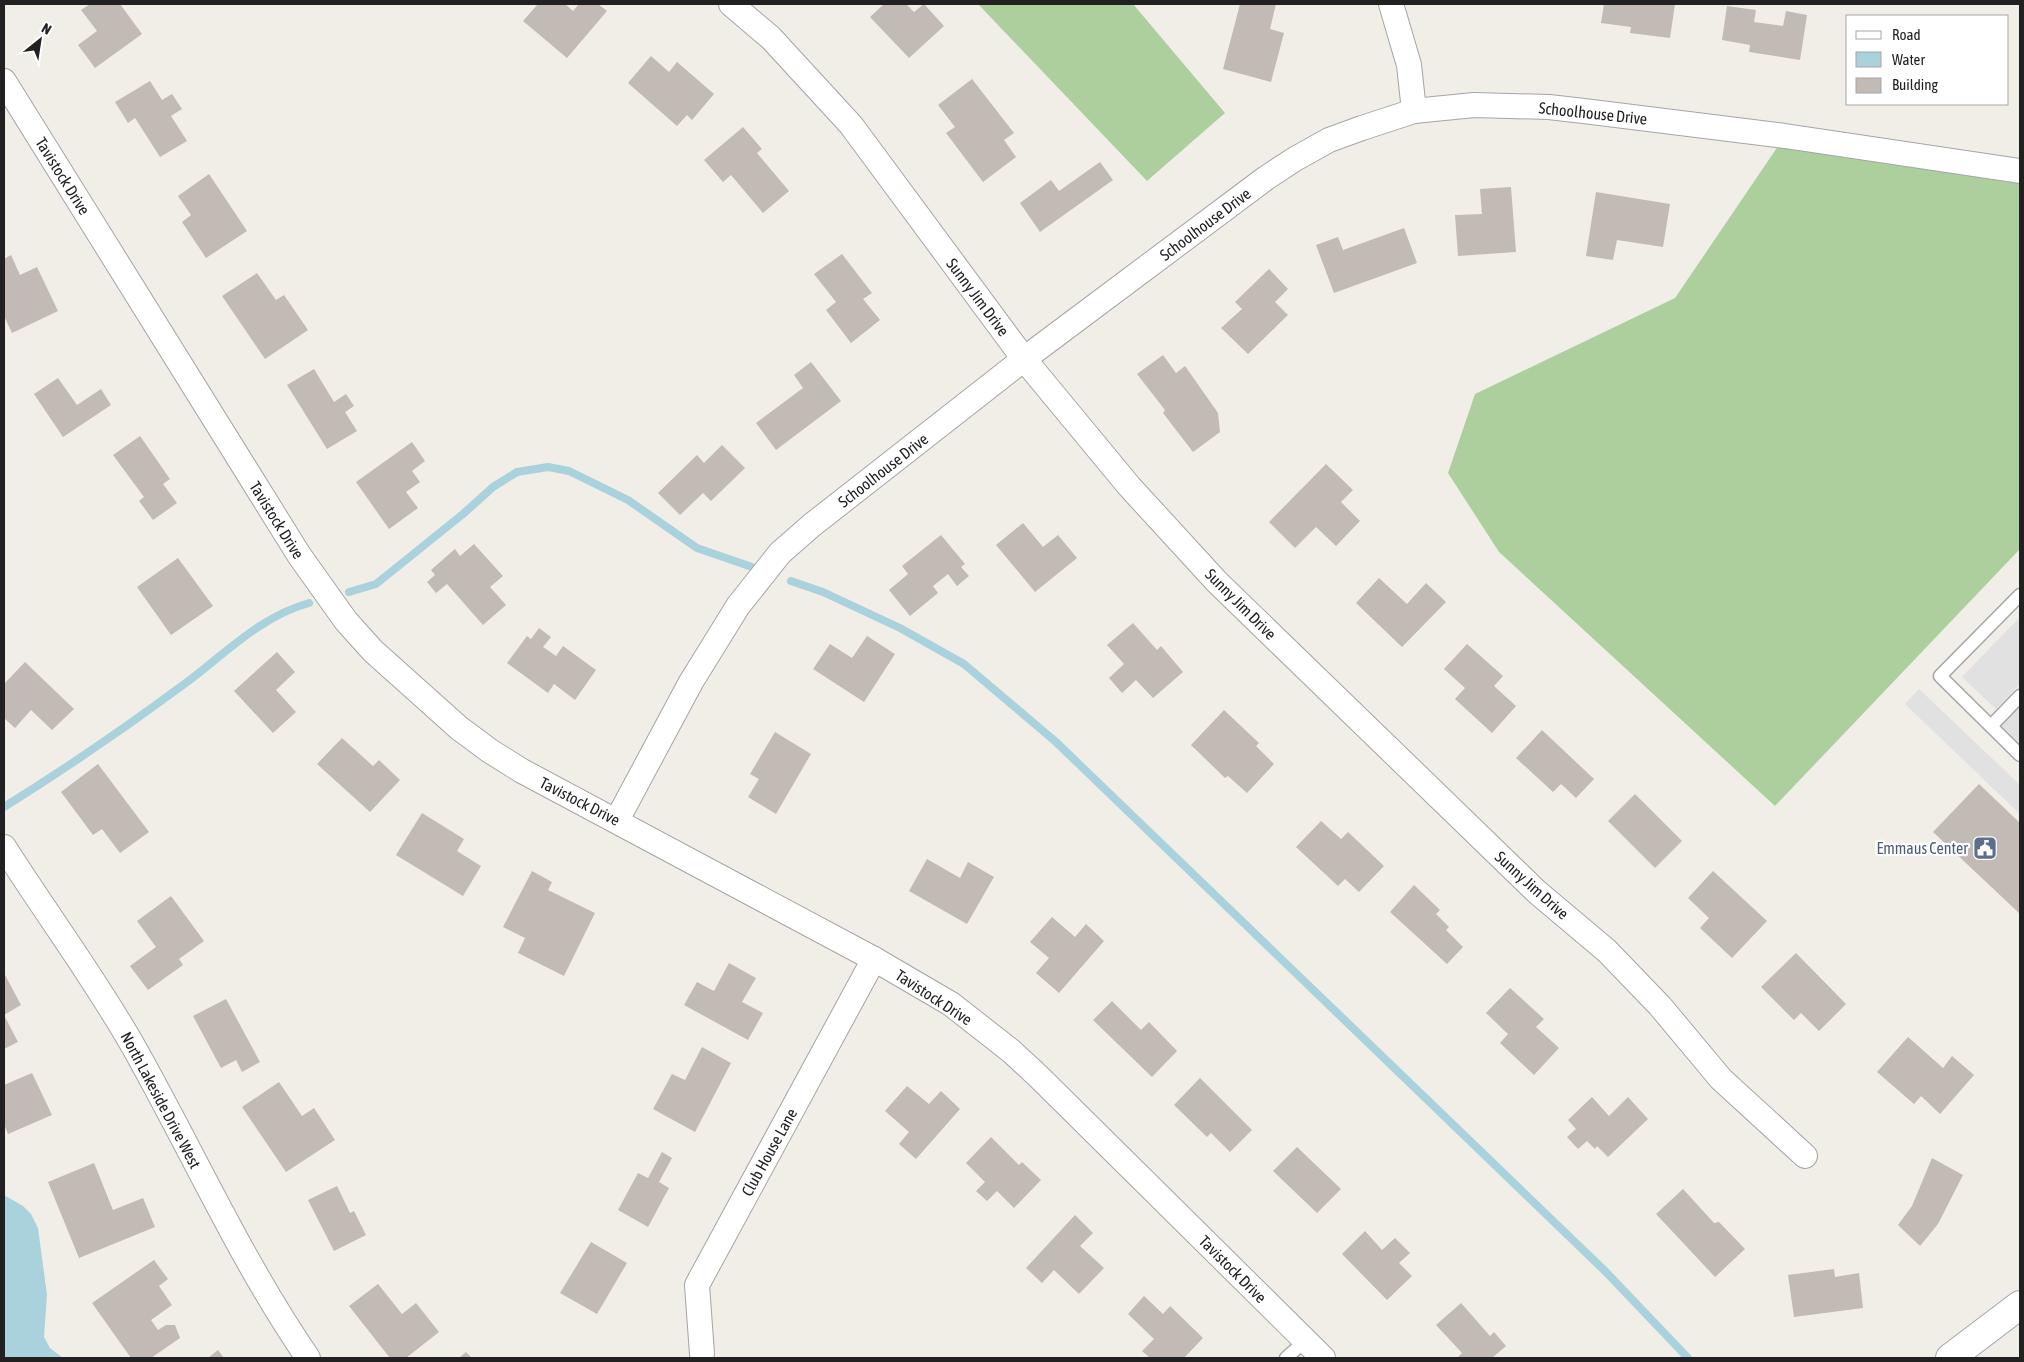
<svg xmlns="http://www.w3.org/2000/svg" width="2024" height="1362" font-family="'Asap Condensed',sans-serif">
<style>
.forest{fill:#adcf9e}
.parking{fill:#e1e1e1}
.water{fill:#aad2dd}
.lines{fill:none;stroke-linecap:round;stroke-linejoin:round}
.stream{stroke:#aad2dd;stroke-width:8}
.building{fill:#c2bab4}
.service-casing{stroke:#a5a5a5;stroke-width:15}
.minor-casing{stroke:#a5a5a5;stroke-width:26}
.tertiary-casing{stroke:#a5a5a5;stroke-width:30}
.service{stroke:#fff;stroke-width:12}
.minor{stroke:#fff;stroke-width:24}
.tertiary{stroke:#fff;stroke-width:28}
.labels{text-anchor:middle;stroke-width:4.5;stroke-linejoin:round;paint-order:stroke}
.street-label{font-size:16px;fill:#212121;stroke:#fff}
.service-label{font-size:16px;fill:#4e5e75;stroke:#fff;text-anchor:end}
</style>
<rect width="100%" height="100%" fill="#f1eee8"/>
<!-- forest -->
<g class="forest">
<path d="M978,4H1133L1225,113L1147,181Z"/>
<path d="M1785,136L2020,171V549L1775,806L1499,552L1448,473L1475,394L1675,298Z"/>
</g>
<!-- parking -->
<g class="parking">
<path d="M2020,617V684L1996,709L1962,677Z"/>
<path d="M1919,689L2020,785V814L1905,704Z"/>
<path d="M2020,707V746L2001,727Z"/>
</g>
<!-- water -->
<path class="water" d="M4,1195L23,1206L31,1214L38,1228L47,1295L44,1337L50,1348L63,1358H4Z"/>
<g class="lines">
<!-- stream -->
<g class="stream">
<path d="M791,581L823,592L900,628L964,664L1056,742L1606,1272L1688,1358"/>
<path d="M349,592L376,584L463,514L493,487L517,472L548,467L569,471L628,500L697,548L752,567"/>
<path d="M4,807C65,769 125,728 183,685C224,655 259,617 309,603"/>
</g>
</g>
<!-- building -->
<g class="building">
<path d="M90,4H120L142,34L95,68L78,45L97,31L81,10Z"/>
<path d="M538,4H565L573,11L579,4H598L607,11L567,58L523,21Z"/>
<path d="M884,4H906L914,12L924,4L944,26L909,58L870,17Z"/>
<path d="M1240,4H1276L1270,29L1284,33L1271,82L1223,69Z"/>
<path d="M1604,4H1675L1670,38L1630,33L1631,27L1601,23Z"/>
<path d="M1727,6L1756,10L1754,22L1783,26L1786,11L1807,15L1800,60L1749,52L1750,45L1722,40Z"/>
<path d="M651,56L669,72L677,62L714,94L692,120L687,115L677,126L628,83Z"/>
<path d="M972,79L1014,133L1004,140L1016,157L983,182L946,133L955,127L938,105Z"/>
<path d="M150,81L162,100L172,94L182,109L171,116L187,141L160,157L135,118L128,123L115,102Z"/>
<path d="M743,127L762,149L757,153L789,191L763,213L731,175L723,182L704,160Z"/>
<path d="M1100,162L1113,180L1040,232L1020,203L1051,180L1059,191Z"/>
<path d="M209,174L247,231L206,258L182,222L191,215L178,196Z"/>
<path d="M1511,187L1516,252L1458,256L1455,215L1482,214L1480,189Z"/>
<path d="M1596,192L1670,204L1663,247L1617,240L1613,260L1586,256Z"/>
<path d="M1404,228L1417,263L1334,293L1316,245L1338,237L1343,250Z"/>
<path d="M842,254L872,293L863,299L880,320L851,343L826,310L836,302L814,274Z"/>
<path d="M11,255L20,275L37,267L58,311L12,333L4,316V259Z"/>
<path d="M1269,269L1288,289L1275,302L1288,315L1248,354L1221,328L1242,309L1235,302Z"/>
<path d="M257,273L276,300L284,295L308,330L265,359L222,296Z"/>
<path d="M1163,355L1176,373L1185,366L1218,413L1220,432L1193,452L1163,413L1165,410L1137,374Z"/>
<path d="M811,362L841,401L776,450L756,423L803,388L794,375Z"/>
<path d="M314,369L334,402L346,394L354,406L345,412L357,431L327,449L287,385Z"/>
<path d="M58,378L77,405L101,389L111,405L63,437L34,394Z"/>
<path d="M140,436L170,479L163,484L177,503L153,520L139,501L144,497L113,455Z"/>
<path d="M412,442L425,461L412,471L420,482L406,492L418,508L389,529L356,482Z"/>
<path d="M722,445L745,468L711,501L703,493L680,515L658,493L697,455L704,463Z"/>
<path d="M1326,464L1353,490L1341,502L1360,521L1336,546L1316,527L1295,548L1269,522Z"/>
<path d="M1023,523L1043,547L1058,535L1077,558L1035,592L996,545Z"/>
<path d="M941,535L965,564L961,567L969,576L957,586L948,574L933,586L938,593L910,616L889,590L908,574L902,566Z"/>
<path d="M474,544L503,576L490,587L506,605L483,625L447,584L436,593L427,582L435,575L431,570L455,549L460,556Z"/>
<path d="M178,558L213,606L171,635L137,587Z"/>
<path d="M1379,578L1407,604L1426,583L1446,602L1402,647L1356,603Z"/>
<path d="M1133,623L1157,650L1161,646L1183,672L1153,698L1136,680L1122,693L1109,678L1124,664L1107,645Z"/>
<path d="M539,628L551,637L543,647L556,656L563,646L596,670L575,700L554,684L548,693L507,663L527,636L531,639Z"/>
<path d="M867,636L895,654L864,702L813,669L830,644L852,658Z"/>
<path d="M1467,644L1503,676L1494,686L1516,706L1492,733L1455,699L1465,688L1444,669Z"/>
<path d="M277,652L295,672L276,690L296,712L273,733L234,691Z"/>
<path d="M25,662L74,709L52,730L31,710L15,728L4,718V684Z"/>
<path d="M1224,710L1259,743L1256,746L1274,764L1247,793L1228,776L1225,778L1191,745Z"/>
<path d="M1542,730L1594,779L1576,798L1561,784L1553,792L1516,758Z"/>
<path d="M775,732L811,754L776,814L748,797L759,779L750,774Z"/>
<path d="M342,738L373,766L379,760L400,780L370,812L317,764Z"/>
<path d="M98,764L149,832L120,853L102,829L93,835L61,792Z"/>
<path d="M1979,784L2020,823V914L1933,832Z"/>
<path d="M1635,794L1682,841L1655,868L1608,821Z"/>
<path d="M422,813L464,839L457,851L481,866L463,896L396,855Z"/>
<path d="M1321,821L1341,839L1348,832L1384,866L1359,892L1345,879L1338,886L1296,847Z"/>
<path d="M927,859L960,878L968,862L994,877L967,924L909,891Z"/>
<path d="M532,871L552,882L548,890L595,913L564,976L518,953L525,938L503,927Z"/>
<path d="M1713,871L1767,921L1732,958L1700,928L1709,918L1688,898Z"/>
<path d="M1414,885L1440,910L1436,914L1449,927L1446,930L1463,947L1447,964L1390,912Z"/>
<path d="M171,896L204,941L179,959L183,965L148,990L130,966L156,947L137,921Z"/>
<path d="M1052,917L1075,937L1086,924L1104,941L1059,993L1036,973L1049,958L1030,942Z"/>
<path d="M1796,953L1846,1004L1819,1031L1801,1013L1794,1020L1761,987Z"/>
<path d="M729,963L756,978L742,1002L763,1013L748,1040L684,1005L697,982L714,991Z"/>
<path d="M4,973L21,1005L4,1015Z"/>
<path d="M1510,988L1544,1019L1536,1027L1559,1048L1534,1075L1500,1043L1508,1034L1486,1013Z"/>
<path d="M226,999L260,1062L242,1072L236,1060L221,1068L193,1016Z"/>
<path d="M1112,1001L1141,1030L1149,1022L1177,1051L1152,1077L1093,1020Z"/>
<path d="M4,1015L18,1042L4,1049Z"/>
<path d="M1908,1037L1943,1068L1952,1056L1974,1075L1940,1114L1921,1096L1914,1104L1877,1072Z"/>
<path d="M702,1047L731,1063L695,1132L653,1109L672,1074L685,1080Z"/>
<path d="M32,1073L52,1115L8,1134L4,1124V1085Z"/>
<path d="M1200,1078L1252,1130L1230,1152L1211,1133L1207,1137L1174,1105Z"/>
<path d="M279,1082L302,1116L314,1108L335,1140L286,1172L242,1107Z"/>
<path d="M907,1086L929,1104L941,1091L960,1109L916,1159L899,1144L909,1132L885,1111Z"/>
<path d="M1592,1097L1609,1116L1628,1097L1648,1119L1608,1157L1597,1146L1595,1149L1587,1141L1578,1149L1567,1137L1576,1129L1568,1120Z"/>
<path d="M991,1137L1019,1165L1022,1162L1041,1180L1014,1208L997,1191L987,1201L976,1191L985,1182L966,1163Z"/>
<path d="M1297,1147L1341,1189L1317,1213L1273,1171Z"/>
<path d="M662,1152L672,1158L659,1182L669,1188L648,1227L618,1210L638,1173L648,1178Z"/>
<path d="M1932,1158L1963,1175L1938,1224L1920,1246L1898,1225L1912,1206Z"/>
<path d="M94,1163L113,1210L143,1198L155,1227L79,1258L48,1182Z"/>
<path d="M337,1186L350,1213L354,1211L366,1235L334,1251L308,1200Z"/>
<path d="M1683,1189L1714,1223L1719,1222L1745,1249L1715,1277L1656,1214Z"/>
<path d="M1075,1215L1093,1233L1080,1246L1104,1268L1079,1294L1054,1270L1042,1283L1026,1268Z"/>
<path d="M1365,1231L1382,1250L1395,1238L1410,1253L1399,1263L1412,1276L1387,1300L1342,1254Z"/>
<path d="M591,1242L627,1263L597,1314L560,1293Z"/>
<path d="M154,1260L168,1279L159,1286L172,1305L151,1320L158,1330L166,1325H175L180,1338L151,1358H131L92,1303Z"/>
<path d="M1834,1269L1835,1277L1859,1273L1863,1308L1794,1317L1788,1275Z"/>
<path d="M378,1284L402,1314L416,1303L439,1332L406,1358H390L349,1306Z"/>
<path d="M1144,1296L1163,1314L1170,1306L1203,1338L1184,1358H1150L1142,1351L1154,1339L1128,1314Z"/>
<path d="M1461,1303L1490,1336L1494,1332L1506,1346L1492,1358H1457L1462,1353L1436,1325Z"/>
<path d="M218,1350L224,1358H208Z"/>
<path d="M466,1352L472,1358H459Z"/>
</g>
<g class="lines">
<!-- service casing -->
<g class="service-casing">
<g id="service">
<path d="M2020,595L1940,676L2020,755"/>
<path d="M1991,726L2020,696"/>
<path d="M1286,1358L1305,1341"/>
</g>
</g>
<!-- minor casing -->
<g class="minor-casing">
<g id="minor">
<path d="M731,4L771,38L851,125L1024,359L1129,486L1217,582L1537,892L1607,951L1660,1006L1721,1079L1805,1156"/>
<path d="M1391,4L1409,65L1414,111"/>
<path d="M4,81L299,555L346,621L373,651L459,728L490,751L522,771L874,959L951,1004L1011,1051L1038,1076L1323,1358"/>
<path d="M617,820L691,682L738,606L780,553L812,525L1024,359L1266,178L1295,159L1329,140L1362,128L1414,111L1474,105L1549,107L1592,112L1785,136L2020,171"/>
<path d="M4,847C46,913 93,976 132,1044C191,1148 240,1259 308,1358"/>
<path d="M702,1354L697,1285L874,959"/>
</g>
</g>
<!-- tertiary casing -->
<g class="tertiary-casing">
<path id="tertiary" d="M1950,1358L2020,1305"/>
</g>
<!-- service -->
<use href="#service" class="service"/>
<!-- minor -->
<use href="#minor" class="minor"/>
<!-- tertiary -->
<use href="#tertiary" class="tertiary"/>
</g>
<!-- icons -->
<defs>
<g id="civic-square" transform="scale(1.25)"><rect x="-9" y="-9" width="18" height="18" rx="4" fill="#5c6f8a" stroke="#fff"/><path d="M-.6-6.5H3V-4.5H.6V-3L4-1V1h2V6H-6V1h2V-1L-.6-3ZM-1.2 2.5V6h2.4V2.5Z" fill="#fff"/></g>
</defs>
<g fill-rule="evenodd">
<use href="#civic-square" x="1985" y="848"/>
</g>
<g class="labels">
<!-- street labels -->
<g class="street-label">
<text transform="translate(1593 113) rotate(6)" y="6">Schoolhouse Drive</text>
<text transform="translate(63 176) rotate(58)" y="6">Tavistock Drive</text>
<text transform="translate(1205 224) rotate(-37)" y="6">Schoolhouse Drive</text>
<text transform="translate(978 297) rotate(53)" y="6">Sunny Jim Drive</text>
<text transform="translate(883 470) rotate(-38)" y="6">Schoolhouse Drive</text>
<text transform="translate(277 520) rotate(58)" y="6">Tavistock Drive</text>
<text transform="translate(1241 604) rotate(45)" y="6">Sunny Jim Drive</text>
<text transform="translate(580 801) rotate(27)" y="6">Tavistock Drive</text>
<text transform="translate(1532 885) rotate(42)" y="6">Sunny Jim Drive</text>
<text transform="translate(934 997) rotate(33)" y="6">Tavistock Drive</text>
<text transform="translate(161 1100) rotate(62)" y="6">North Lakeside Drive West</text>
<text transform="translate(769 1152) rotate(-61)" y="6">Club House Lane</text>
<text transform="translate(1233 1269) rotate(45)" y="6">Tavistock Drive</text>
</g>
<!-- service labels -->
<g class="service-label">
<text x="1968" y="854">Emmaus Center</text>
</g>
</g>
<!-- border -->
<rect width="2024" height="1362" fill="none" stroke="#212121" stroke-width="10"/>
<!-- legend -->
<rect x="1846" y="15" width="162" height="90" fill="#ffffff" stroke="#a6a6a6"/>
<rect x="1856" y="31" width="25" height="8" fill="#ffffff" stroke="#a6a6a6"/>
<text x="1892" y="40" font-size="15" fill="#212121">Road</text>
<rect x="1856" y="52" width="25" height="15" fill="#aad2dd" stroke="#a6a6a6"/>
<text x="1892" y="65" font-size="15" fill="#212121">Water</text>
<rect x="1856" y="78" width="25" height="15" fill="#c2bab4" stroke="#a6a6a6"/>
<text x="1892" y="90" font-size="15" fill="#212121">Building</text>
<!-- north arrow -->
<g transform="translate(40 40) rotate(30)" stroke="#ffffff" stroke-width="4" paint-order="stroke">
<path d="M0-4L9 19L0 12L-9 19Z" fill="#212121"/>
<text y="-8" font-size="14" font-weight="bold" text-anchor="middle" fill="#212121">N</text>
</g>
</svg>
